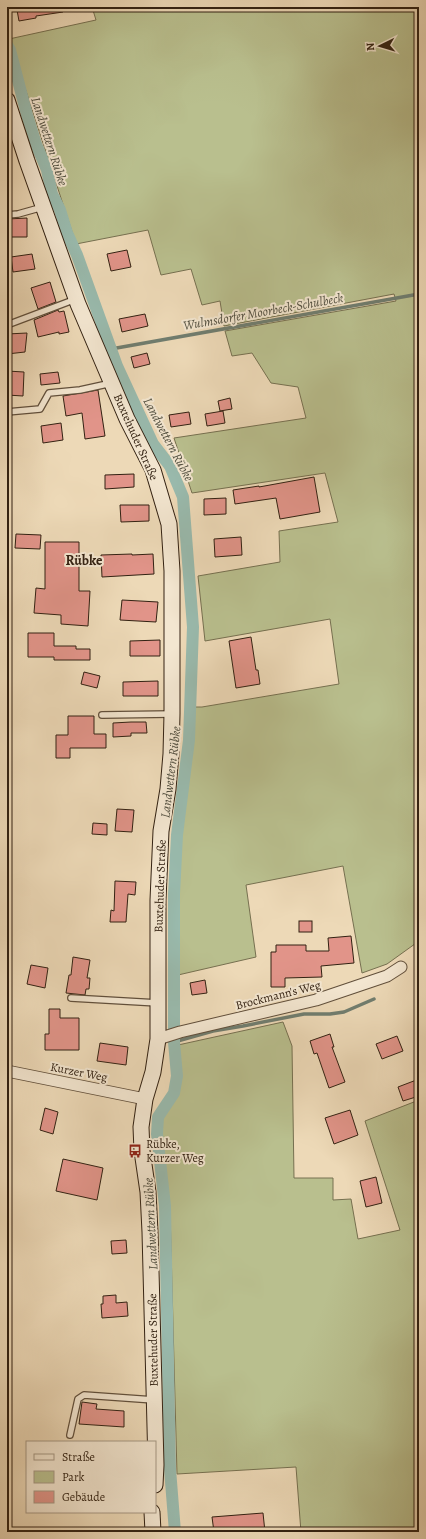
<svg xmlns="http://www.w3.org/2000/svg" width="426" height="1539" font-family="Alegreya,serif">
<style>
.green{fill:#b9bf8e;stroke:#767050}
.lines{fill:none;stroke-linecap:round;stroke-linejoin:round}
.stream{stroke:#707d6f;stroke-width:3.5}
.canal{stroke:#99baad;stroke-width:12}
.building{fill:#e19489;stroke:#322112}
.lane-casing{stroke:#614f3b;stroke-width:8}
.street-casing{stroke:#614f3b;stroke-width:13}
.secondary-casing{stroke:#322112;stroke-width:17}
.lane{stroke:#f3e6d0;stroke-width:5.5}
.street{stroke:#f3e6d0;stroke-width:11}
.secondary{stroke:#f3e6d0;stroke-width:15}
.labels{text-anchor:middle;stroke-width:4;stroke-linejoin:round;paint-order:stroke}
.street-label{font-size:12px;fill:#322112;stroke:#f3e6d0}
.poi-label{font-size:12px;fill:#322112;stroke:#f3e6d0;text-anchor:start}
.water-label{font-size:13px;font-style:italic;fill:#514f40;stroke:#f3e6d0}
.quarter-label{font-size:14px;font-weight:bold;fill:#322112;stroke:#f3e6d0}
</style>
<rect width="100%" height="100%" fill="#edd9b7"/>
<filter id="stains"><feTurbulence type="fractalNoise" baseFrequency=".005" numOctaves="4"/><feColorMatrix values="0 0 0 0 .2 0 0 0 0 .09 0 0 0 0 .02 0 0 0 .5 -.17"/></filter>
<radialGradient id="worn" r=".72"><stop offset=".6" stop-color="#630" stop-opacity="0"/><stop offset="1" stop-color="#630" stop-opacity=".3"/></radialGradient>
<!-- green -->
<g class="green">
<path d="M92,7H419V941L387,964L362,973L343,866L246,885L256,957L178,975V894L182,819L195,707H202L339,684L330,619L205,641L198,576L280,562L279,531L338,522L325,473L192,493L174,438L306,418L298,387L271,383L252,353L232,356L225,331L396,301L394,294L224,326L220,301L202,305L191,269L161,275L148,230L76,244L9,39L96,20Z"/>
<path d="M283,1022L292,1046L294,1178H333V1200L351,1199L358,1239L400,1230L365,1121L419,1100V1532H301L296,1467L177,1474L170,1211L160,1134L161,1119L176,1096L181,1079L178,1045Z"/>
</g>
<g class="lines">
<!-- stream -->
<g class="stream">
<path d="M111,349L419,294"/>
<path d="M174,1042L213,1031L243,1026L304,1014H330L344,1012L374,999"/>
</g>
<!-- canal -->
<path class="canal" d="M7,45L10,50L27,115L36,144L47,170L52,194L60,210L67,233L77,255L117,366L153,444L170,466L183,497L193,627L189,740L177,835L174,894V1042L177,1076L174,1093L158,1117L157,1134L165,1206L170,1469L175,1532"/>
</g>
<!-- building -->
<g class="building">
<path d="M27,7H62L63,12L36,16V18L19,21L17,10L27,8Z"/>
<path d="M27,218V237H7V219Z"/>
<path d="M127,250L131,267L111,271L107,254Z"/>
<path d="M32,254L35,269L13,272L11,257Z"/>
<path d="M50,282L56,302L38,309L31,288Z"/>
<path d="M58,310L59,312L64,311L69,332L59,334V332L38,337L34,320Z"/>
<path d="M145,314L148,326L122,332L119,319Z"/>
<path d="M27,333L25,352L7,354V334Z"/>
<path d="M147,353L150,364L134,368L131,357Z"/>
<path d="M7,371L24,372L23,396L7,395Z"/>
<path d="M58,372L60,383L41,385L40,374Z"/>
<path d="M98,390L105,436L85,439L82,413L66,416L63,396Z"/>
<path d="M230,398L232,409L220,411L218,401Z"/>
<path d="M223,411L225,423L207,426L205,414Z"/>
<path d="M189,412L191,424L171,427L169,415Z"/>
<path d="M61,423L63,440L43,443L41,426Z"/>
<path d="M134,474V487L105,489V475Z"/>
<path d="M314,477L320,512L280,519L276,498L235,504L233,490L259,486V487Z"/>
<path d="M226,498V514L204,515V499Z"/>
<path d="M120,505H149V521L121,522Z"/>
<path d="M16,534L41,535L40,549L15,548Z"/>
<path d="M241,537L242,555L215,557L214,539Z"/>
<path d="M45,542H79V591H90L88,626L61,624V615L34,613L36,588L45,589Z"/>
<path d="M132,554V555L153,554L154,574L102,577L101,555Z"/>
<path d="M122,600L158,602L156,622L120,620Z"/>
<path d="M28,633H54V646H76V649H90V660H54V657H28Z"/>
<path d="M251,637L256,670H258L260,684L236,688L229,641Z"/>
<path d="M160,640V656H130V641Z"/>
<path d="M84,672L100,676L97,688L81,684Z"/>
<path d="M158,681V696H123V682Z"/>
<path d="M68,716H94V734H106V748H70V758H56V735H68Z"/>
<path d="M131,722H146L147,733H131V736L113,737V723Z"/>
<path d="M117,809L134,810L132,832L115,831Z"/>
<path d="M93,823L107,824V835L92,834Z"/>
<path d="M115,881L136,882L135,895L128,894L126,922H110L111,910L114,911Z"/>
<rect x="299" y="921" width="13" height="11"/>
<path d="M351,936L354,963L321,966L322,977L285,978V987H271V952H276V945H306V951H329L328,938Z"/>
<path d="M73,957L90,960L87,978H90L89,989H86L85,995L66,993L69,975H71Z"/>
<path d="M31,965L48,968L45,988L27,984Z"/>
<path d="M205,980L207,993L192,995L190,983Z"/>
<path d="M49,1009H60V1018H79V1050H45V1034H49Z"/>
<path d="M330,1034L334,1047H332L345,1082L329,1088L317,1053L314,1054L310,1041Z"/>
<path d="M397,1036L403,1051L382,1059L376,1044Z"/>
<path d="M100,1043L128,1047L126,1065L97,1061Z"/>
<path d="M419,1079V1096L403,1101L398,1087Z"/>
<path d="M45,1108L58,1112L53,1134L40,1130Z"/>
<path d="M350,1110L358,1135L334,1144L325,1118Z"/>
<path d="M63,1159L103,1168L97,1200L56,1191Z"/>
<path d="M376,1177L382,1203L366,1207L360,1181Z"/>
<path d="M126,1240L127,1253L112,1254L111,1241Z"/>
<path d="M116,1295V1303L127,1302L128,1316L102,1318L101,1304H103V1296Z"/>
<path d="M82,1402L97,1404L96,1409L124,1411V1427L79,1424Z"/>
<path d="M263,1513L265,1532H214L212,1517Z"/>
</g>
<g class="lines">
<!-- lane casing -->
<g class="lane-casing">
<g id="lane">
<path d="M7,215L18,214L43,207"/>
<path d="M7,325L76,299"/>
<path d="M7,412L40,409L49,393L80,390L112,383"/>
<path d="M102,715L172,714"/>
<path d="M71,998L158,1003"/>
<path d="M70,1435L78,1399L84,1395L154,1400"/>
</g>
</g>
<!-- street casing -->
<g class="street-casing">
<g id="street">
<path d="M158,1039L180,1032L316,1000L387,976L401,967"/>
<path d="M7,1071L145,1099"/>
</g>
</g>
<!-- secondary casing -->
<g class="secondary-casing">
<g id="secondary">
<path d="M7,100L27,161L78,304L127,419L153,470L169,524L172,571V714L171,754L168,789L161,831L158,900V1039L153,1072L145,1099L141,1127L142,1151L148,1192L150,1232L156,1465L155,1485"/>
<path d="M152,1512L153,1532"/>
</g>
</g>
<!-- lane -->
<use href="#lane" class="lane"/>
<!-- street -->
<use href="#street" class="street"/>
<!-- secondary -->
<use href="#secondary" class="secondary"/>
</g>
<!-- icons -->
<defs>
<g id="bus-bare" transform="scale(1.08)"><path d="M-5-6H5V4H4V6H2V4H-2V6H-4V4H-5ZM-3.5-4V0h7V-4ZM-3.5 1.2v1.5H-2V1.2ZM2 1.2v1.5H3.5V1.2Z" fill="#8f2418" stroke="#f3e6d0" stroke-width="2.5" paint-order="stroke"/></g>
</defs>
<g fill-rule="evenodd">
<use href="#bus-bare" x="135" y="1151"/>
</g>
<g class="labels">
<!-- street labels -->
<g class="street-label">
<text transform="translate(136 437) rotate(66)" y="4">Buxtehuder Straße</text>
<text transform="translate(160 886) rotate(-88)" y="4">Buxtehuder Straße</text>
<text transform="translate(278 995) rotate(-14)" y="4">Brockmann's Weg</text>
<text transform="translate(79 1072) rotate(11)" y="4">Kurzer Weg</text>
<text transform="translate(153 1340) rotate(-91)" y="4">Buxtehuder Straße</text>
</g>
<!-- poi labels -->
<g class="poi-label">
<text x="146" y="1148">Rübke,<tspan x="146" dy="14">Kurzer Weg</tspan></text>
</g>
<!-- water labels -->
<g class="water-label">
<text transform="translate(50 141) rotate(72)" y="5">Landwettern Rübke</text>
<text transform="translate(263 311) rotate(-10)" y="5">Wulmsdorfer Moorbeck-Schulbeck</text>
<text transform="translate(169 439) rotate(62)" y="5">Landwettern Rübke</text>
<text transform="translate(170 772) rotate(-83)" y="5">Landwettern Rübke</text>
<text transform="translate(150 1224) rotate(-93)" y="5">Landwettern Rübke</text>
</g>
<!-- quarter labels -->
<g class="quarter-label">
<text x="84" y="565">Rübke</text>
</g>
</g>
<!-- margin -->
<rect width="426" height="1539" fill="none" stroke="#edd9b7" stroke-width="24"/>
<rect x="8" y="8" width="410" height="1523" fill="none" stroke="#322112" stroke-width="2"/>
<rect x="12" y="12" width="402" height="1515" fill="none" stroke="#322112"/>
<!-- legend -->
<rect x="26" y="1441" width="130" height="72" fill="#f3e6d0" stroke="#a69784"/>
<rect x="34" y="1454" width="20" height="6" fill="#f3e6d0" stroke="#a69784"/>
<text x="62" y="1461" font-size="12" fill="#322112">Straße</text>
<rect x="34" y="1471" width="20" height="12" fill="#b9bf8e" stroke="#a69784"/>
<text x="62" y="1481" font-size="12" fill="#322112">Park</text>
<rect x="34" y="1491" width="20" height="12" fill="#e19489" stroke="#a69784"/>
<text x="62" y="1501" font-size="12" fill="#322112">Gebäude</text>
<!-- north arrow -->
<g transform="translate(380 46) rotate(265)" stroke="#f3e6d0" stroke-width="3" paint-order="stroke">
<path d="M0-3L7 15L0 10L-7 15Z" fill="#322112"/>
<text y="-6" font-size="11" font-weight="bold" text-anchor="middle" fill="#322112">N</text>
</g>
<rect width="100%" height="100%" filter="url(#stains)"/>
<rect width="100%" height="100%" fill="url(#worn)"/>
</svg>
